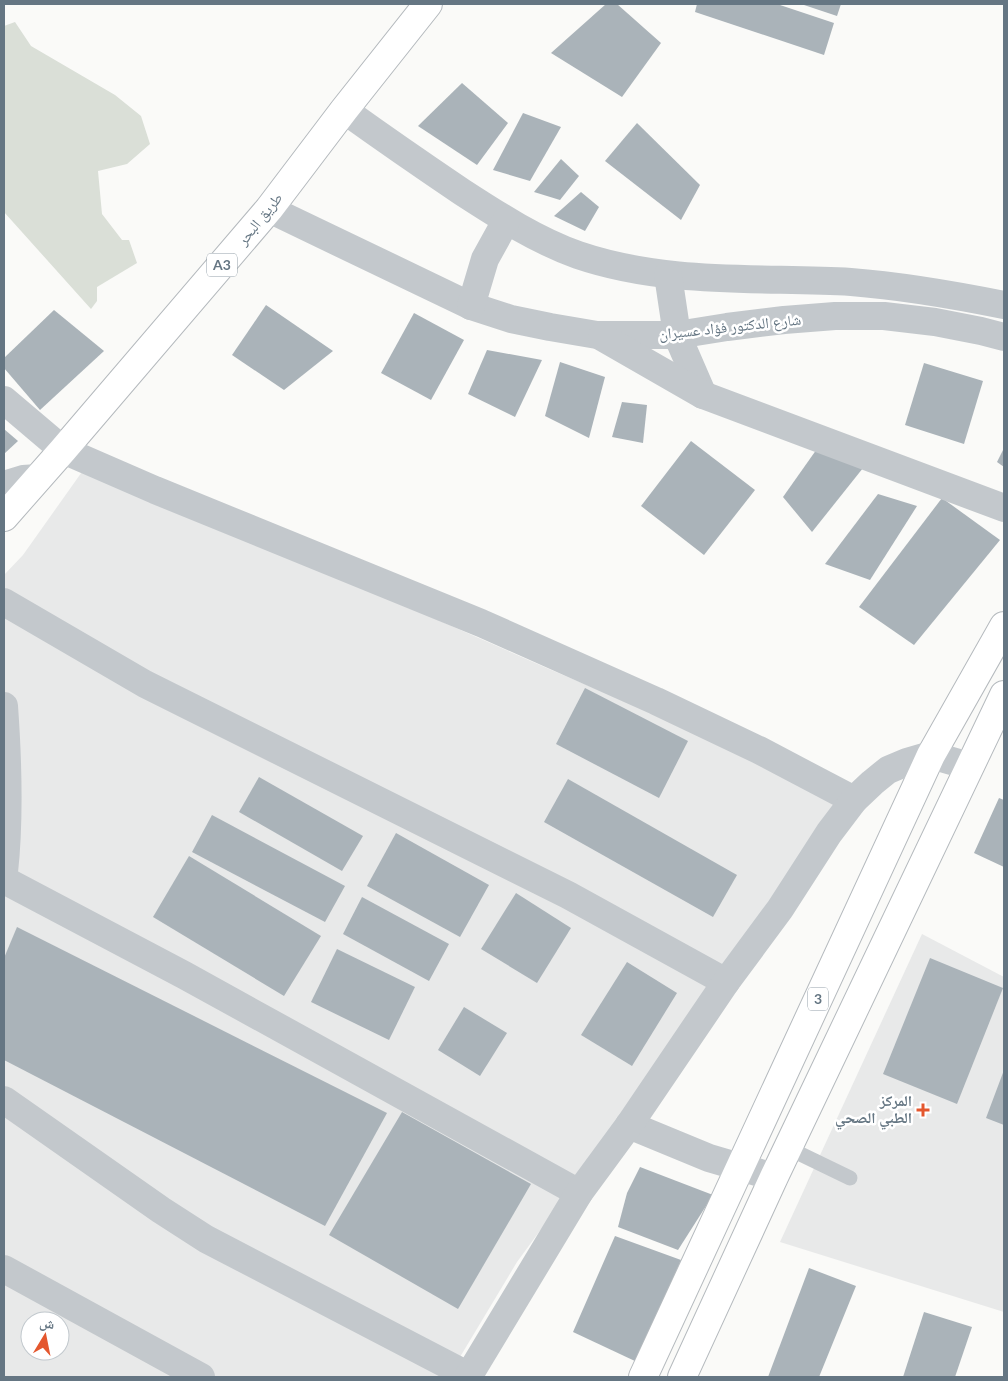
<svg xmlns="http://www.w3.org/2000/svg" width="1008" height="1381" font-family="Lato,'Noto Naskh Arabic',sans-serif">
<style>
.built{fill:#e8e9e9;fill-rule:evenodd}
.green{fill:#dadfd7}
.building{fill:#aab3b9}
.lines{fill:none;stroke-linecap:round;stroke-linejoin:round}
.primary-casing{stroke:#b5babe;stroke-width:30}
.highway-casing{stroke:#b4b9bd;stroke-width:30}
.lane{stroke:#c3c8cc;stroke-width:15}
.street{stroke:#c3c8cc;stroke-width:28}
.primary{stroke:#fff;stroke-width:28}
.highway{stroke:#fff;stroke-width:28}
.poi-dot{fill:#e4572e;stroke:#fff;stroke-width:2}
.labels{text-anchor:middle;stroke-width:5;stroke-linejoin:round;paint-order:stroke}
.shield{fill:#fff;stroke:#939fa8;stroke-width:1}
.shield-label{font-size:14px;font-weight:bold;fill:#657683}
.street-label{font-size:15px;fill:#657683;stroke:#fff}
.poi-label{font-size:15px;font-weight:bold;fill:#657683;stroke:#fff;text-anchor:end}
</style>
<rect width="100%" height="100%" fill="#fafaf8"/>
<!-- built -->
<g class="built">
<path d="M84,469L263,543L549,669L674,722L838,803L659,1068L517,1262L448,1377H4V575L23,555ZM30,1321H60V1351H30Z"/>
<path d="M922,934L1004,977V1312L780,1242Z"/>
</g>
<!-- green -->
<path class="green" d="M15,22L31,46L115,95L141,116L150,144L127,164L98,171L102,214L122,240H129L137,263L97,287V301L91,309L4,212V26Z"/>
<!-- building -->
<g class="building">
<path d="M606,4H617L661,43L622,97L551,53Z"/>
<path d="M697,4H777L834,23L824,55L695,12Z"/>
<path d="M801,4H841L837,16Z"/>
<path d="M462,83L508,123L477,165L418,126Z"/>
<path d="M523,113L561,127L530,181L493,170Z"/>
<path d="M637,123L700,185L681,220L605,161Z"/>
<path d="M561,159L579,176L560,200L534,192Z"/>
<path d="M581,192L599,207L585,231L554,216Z"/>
<path d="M266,305L333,351L284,390L232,355Z"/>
<path d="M54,310L104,351L40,410L4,368V358Z"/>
<path d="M414,313L464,340L431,400L381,373Z"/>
<path d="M487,350L542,360L515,417L468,394Z"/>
<path d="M560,362L605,377L589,438L545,416Z"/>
<path d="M924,363L983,381L964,444L905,425Z"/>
<path d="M622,402L647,405L643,443L612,437Z"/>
<path d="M4,429L18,441L4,454Z"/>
<path d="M691,441L755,490L704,555L641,506Z"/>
<path d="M819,446L863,468L812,532L783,497Z"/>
<path d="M1004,448V467L997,462Z"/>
<path d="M878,494L917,506L870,580L825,564Z"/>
<path d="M942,498L1000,540L914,645L859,607Z"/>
<path d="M585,688L688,741L659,798L556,744Z"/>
<path d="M259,777L363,836L342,871L239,812Z"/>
<path d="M568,779L737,875L713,917L544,822Z"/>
<path d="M999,798L1004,800V867L974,853Z"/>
<path d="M212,815L345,886L325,922L192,852Z"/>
<path d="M396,833L489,885L460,937L367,886Z"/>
<path d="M189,856L321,936L284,996L153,917Z"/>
<path d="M516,893L571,928L537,983L481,949Z"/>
<path d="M362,897L449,944L429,981L343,934Z"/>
<path d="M17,927L387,1113L325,1226L4,1060V958Z"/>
<path d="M337,949L415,987L389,1040L311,1002Z"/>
<path d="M930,958L1003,988L957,1104L883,1074Z"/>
<path d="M627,962L677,993L632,1066L581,1035Z"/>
<path d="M464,1007L507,1033L480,1076L438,1050Z"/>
<path d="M1004,1070V1125L986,1118Z"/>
<path d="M402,1112L531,1184L458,1309L329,1235Z"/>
<path d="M640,1167L713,1195L678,1250L618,1227L627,1193Z"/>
<path d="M615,1236L681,1260L637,1362L573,1332Z"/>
<path d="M809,1268L856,1286L819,1377H768Z"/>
<path d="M924,1312L972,1327L955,1377H903Z"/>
</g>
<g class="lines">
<!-- primary casing -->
<g class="primary-casing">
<g id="primary">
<path d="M643,1377L931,755L1004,626"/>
<path d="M682,1377L774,1177L1004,695"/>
</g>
</g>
<!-- highway casing -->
<g class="highway-casing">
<path id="highway" d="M4,517L63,450L269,209L344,110L428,4"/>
</g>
<!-- lane -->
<path class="lane" d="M788,1148L850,1178"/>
<!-- street -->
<g class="street">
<path d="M344,110C383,138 422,165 462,192C499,216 536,240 578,255C666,285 760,277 851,282C903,286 954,295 1004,305"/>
<path d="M269,209L471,306L511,319L550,327L597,335H677L727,327L784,320L835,316H884L935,322L981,331L1004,337"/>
<path d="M668,275L677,335L703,395"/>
<path d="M471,306L485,259L506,221"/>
<path d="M602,337L703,395L1004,508"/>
<path d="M4,400L63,450L155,490L481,623L656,701L759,750L854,800"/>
<path d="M4,485L23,479L38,478"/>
<path d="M4,602L145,684L568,895L726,982"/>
<path d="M4,706C8,762 10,817 4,872"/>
<path d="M4,880L184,975L579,1193"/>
<path d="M4,1100L161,1210L206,1239L469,1376"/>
<path d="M629,1125L709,1158L774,1177"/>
<path d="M4,1269L201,1377"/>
<path d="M468,1377L579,1193L629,1125L726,982L780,909L829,833L854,800L872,783L888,770L907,762L931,755L969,766"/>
</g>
<!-- primary -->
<use href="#primary" class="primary"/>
<!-- highway -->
<use href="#highway" class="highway"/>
</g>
<!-- markers -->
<path class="poi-dot" d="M920.5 1102.5h5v5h5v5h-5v5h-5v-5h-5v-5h5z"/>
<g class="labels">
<!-- shield labels -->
<g class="shield">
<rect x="207" y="253.5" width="30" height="23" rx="4"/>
<rect x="808" y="987.5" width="20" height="23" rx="4"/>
</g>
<g class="shield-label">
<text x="222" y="270">A3</text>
<text x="818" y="1004">3</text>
</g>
<!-- street labels -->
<g class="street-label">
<text transform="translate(260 219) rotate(-51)" y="5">طريق البحر</text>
<text transform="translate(730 327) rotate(-6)" y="5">شارع الدكتور فؤاد عسيران</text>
</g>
<!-- poi labels -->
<g class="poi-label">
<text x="912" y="1106">المركز<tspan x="912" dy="17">الطبي الصحي</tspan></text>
</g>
</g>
<!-- border -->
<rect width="1008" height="1381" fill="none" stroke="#657683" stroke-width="10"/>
<!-- north arrow -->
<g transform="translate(45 1336) rotate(10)"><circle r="24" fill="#ffffff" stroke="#c1c8cd"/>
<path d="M0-4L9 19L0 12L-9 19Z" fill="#e4572e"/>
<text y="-8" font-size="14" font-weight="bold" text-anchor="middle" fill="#657683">ش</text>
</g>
</svg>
